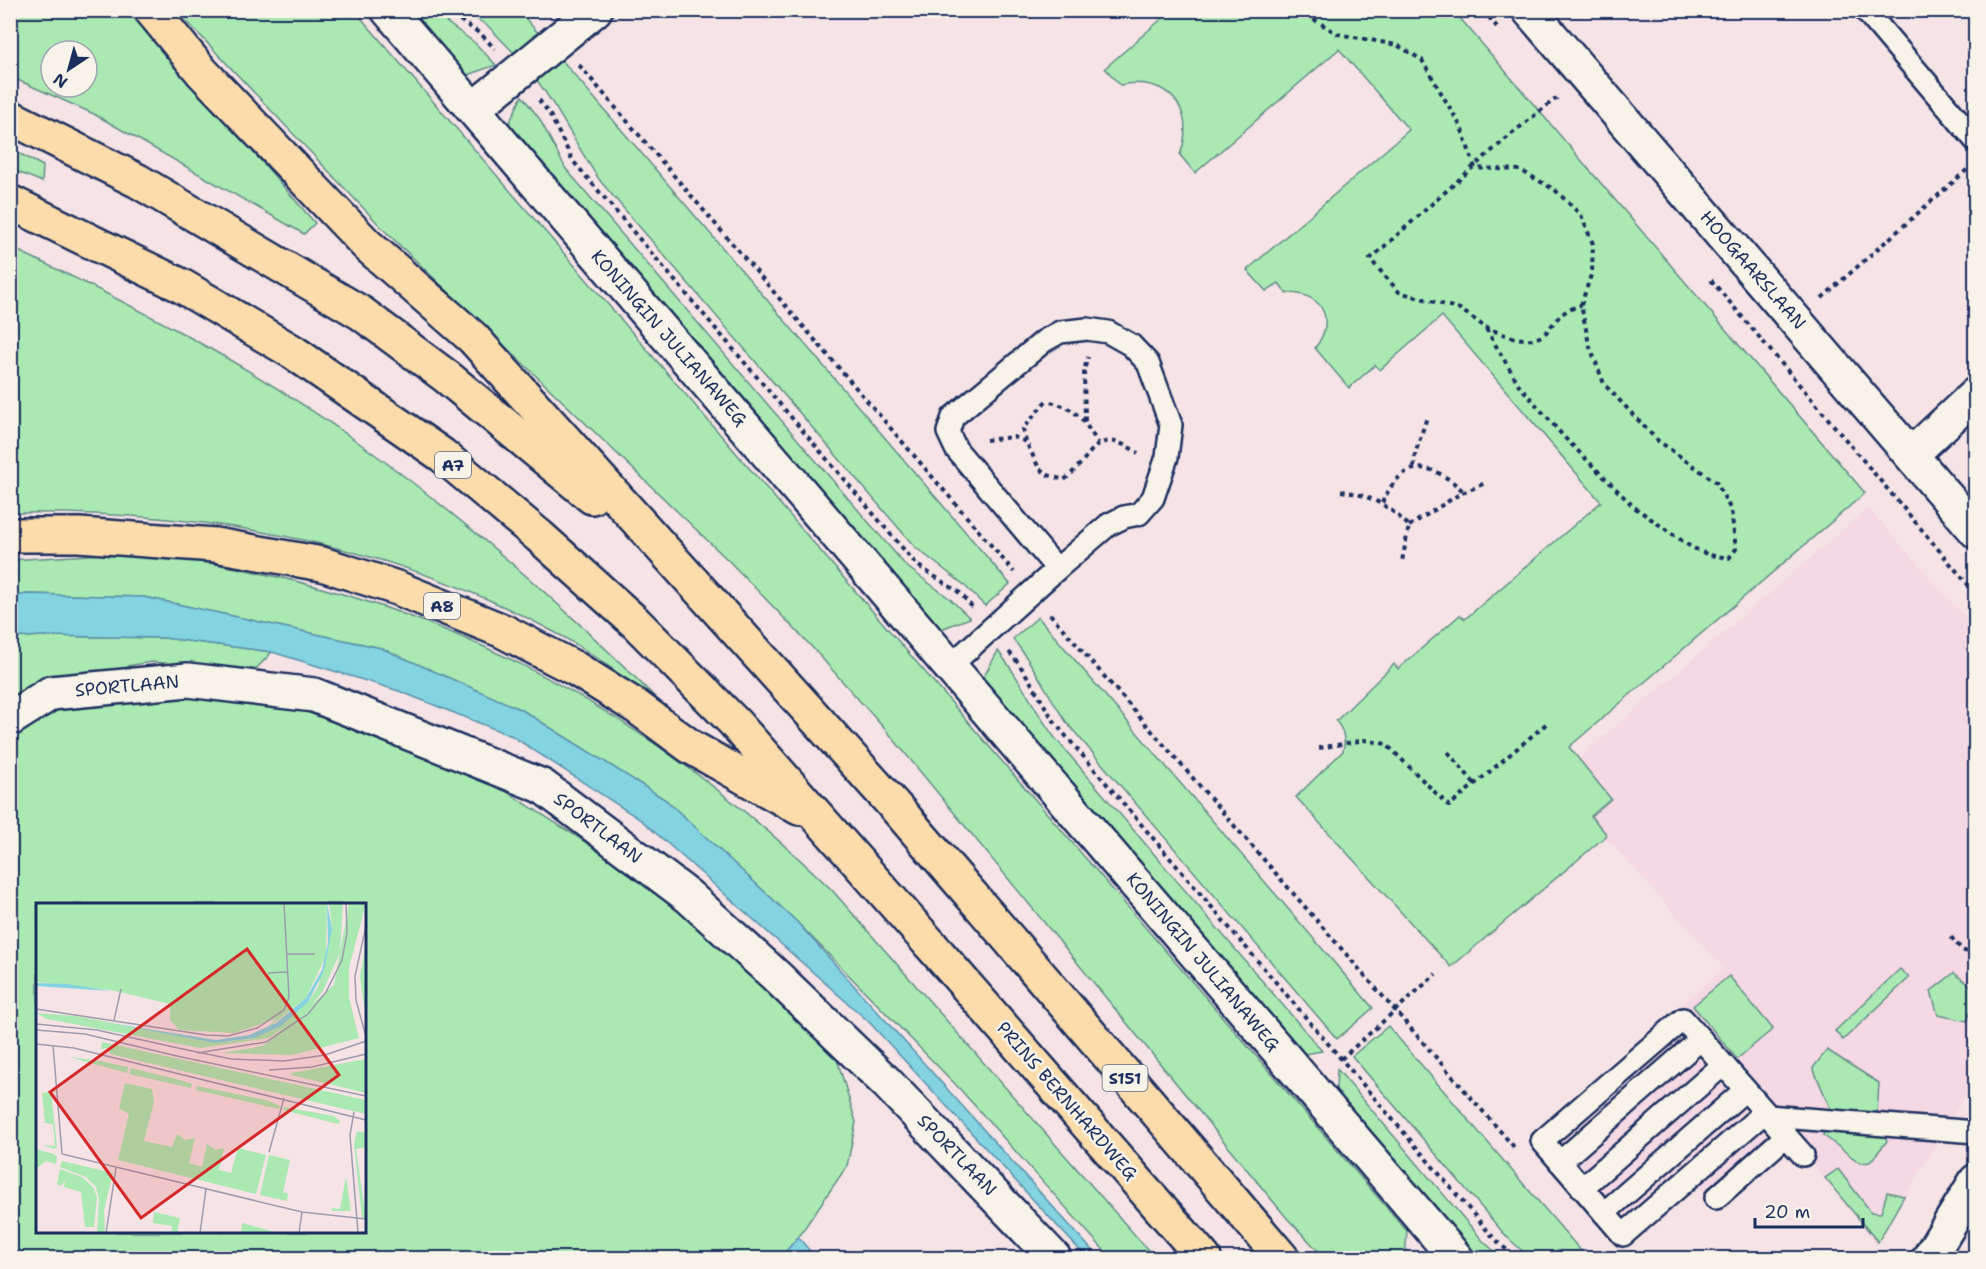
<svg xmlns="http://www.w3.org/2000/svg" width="1986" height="1269" font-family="'Shantell Sans',sans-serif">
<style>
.built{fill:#f4d8e3}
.green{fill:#aaeab2;stroke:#628c88;stroke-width:1.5;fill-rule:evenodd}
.water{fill:#84d3e0;stroke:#5a91ac;stroke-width:1.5}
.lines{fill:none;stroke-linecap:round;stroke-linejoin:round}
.service-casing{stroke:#1b2f5e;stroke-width:26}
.minor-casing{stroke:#1b2f5e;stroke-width:38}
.secondary-casing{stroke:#1b2f5e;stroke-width:38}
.primary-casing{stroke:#1b2f5e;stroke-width:38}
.motorway-casing{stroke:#1b2f5e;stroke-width:38}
.path{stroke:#1b2f5e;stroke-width:4;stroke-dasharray:4.5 4.5;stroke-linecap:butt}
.service{stroke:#f7f3e8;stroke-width:21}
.minor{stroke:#f7f3e8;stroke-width:33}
.secondary{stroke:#f7f3e8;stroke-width:33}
.primary{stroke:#fddcac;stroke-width:33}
.motorway{stroke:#fddcac;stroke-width:33}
.labels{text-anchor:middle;stroke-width:5;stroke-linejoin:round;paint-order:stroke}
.shield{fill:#f7f3e8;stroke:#5d6a87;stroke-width:1.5}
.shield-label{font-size:16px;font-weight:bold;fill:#1b2f5e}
.street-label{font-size:18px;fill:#1b2f5e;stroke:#f7f3e8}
.inset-road{fill:none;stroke:#9e9baf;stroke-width:1.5}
.view{fill:#d62828;fill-opacity:0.15;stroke:#d62828;stroke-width:3}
.inset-edge{fill:none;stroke:#1b2f5e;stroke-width:3}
</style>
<rect width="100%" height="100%" fill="#f5e3e5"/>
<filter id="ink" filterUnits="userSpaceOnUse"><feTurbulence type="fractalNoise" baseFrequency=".0167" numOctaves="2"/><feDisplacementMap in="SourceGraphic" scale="12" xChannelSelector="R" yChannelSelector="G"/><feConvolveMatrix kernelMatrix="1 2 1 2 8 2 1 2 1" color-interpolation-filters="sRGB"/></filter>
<g filter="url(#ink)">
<!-- built -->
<path class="built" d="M1868,508L1975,629V1078L1877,1245L1798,1145L1718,1211L1697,1185L1626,1247L1531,1136L1724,968L1554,780Z"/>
<!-- green -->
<g class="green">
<path d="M1172,10L1454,11L1865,493L1569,747L1611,799L1591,816L1607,835L1451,967L1296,797L1343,751C1346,739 1344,730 1336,721L1394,664L1398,669L1460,615L1465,619L1601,502L1442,316L1380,370L1375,365L1349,388L1315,348C1337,319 1322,292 1286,293L1279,283L1266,291L1247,270L1409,130L1339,49L1195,173L1180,155C1197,109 1168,75 1120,85L1105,68Z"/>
<path d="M11,11H131L315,223L304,234L94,114L11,77ZM51,51H87V87H51Z"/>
<path d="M177,11H355L1407,1231L1405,1258H1325L1286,1217L891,736L811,646L730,562L386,232Z"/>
<path d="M412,11H431L475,43L496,65L467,75Z"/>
<path d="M465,11H519L539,34L515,54L489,27Z"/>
<path d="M560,58L1010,584L985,606L963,584L915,547L601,182C577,148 561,111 535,78Z"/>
<path d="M522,96L539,118L566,169L906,566L949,598L970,618L941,629L509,124Z"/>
<path d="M11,149L43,166L42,182L11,169Z"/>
<path d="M10,247C130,303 248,364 355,440C467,520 569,610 665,707C629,682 594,653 556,633C388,541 200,510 11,513Z"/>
<path d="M104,554C139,557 175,557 209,563C455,605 652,716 831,889L1155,1258H1111L958,1087L796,921L666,800L522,710L381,648L144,597L27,594L11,597V560Z"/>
<path d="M1038,617L1373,1008L1337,1039L1067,723C1048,695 1034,665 1013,639Z"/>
<path d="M42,636L164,638L272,652L255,670L151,662L127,666L268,701L381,734L490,781L651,884L836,1056L856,1122L847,1166L784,1258H11V638ZM38,904H364V1232H38Z"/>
<path d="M998,651C1020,678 1034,710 1055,738L1322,1051L1305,1054L983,678Z"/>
<path d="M1900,969L1909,978L1843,1040L1835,1031Z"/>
<path d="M1954,973L1975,989V1001L1967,1021L1938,1015L1931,991Z"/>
<path d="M1729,976L1773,1029L1737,1059L1693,1006Z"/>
<path d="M1388,1026L1587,1258H1530L1506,1236L1352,1056Z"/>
<path d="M1827,1050L1879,1083L1877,1114L1832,1112L1813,1068Z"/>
<path d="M1337,1069L1483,1241L1502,1258H1480L1336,1090Z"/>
<path d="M1826,1125L1883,1129L1887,1141L1870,1162L1860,1163L1823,1135Z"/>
<path d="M1838,1169L1871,1212L1881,1213L1887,1192L1904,1196L1878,1242L1825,1178Z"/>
</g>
<!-- water -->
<g class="water">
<path d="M27,594L144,597L381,648L522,710L666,800L796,921L1099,1258H1087L868,1021L641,820L512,736L399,691L272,652L164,638L42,636L11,638V597Z"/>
<path d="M798,1237L816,1258H780Z"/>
</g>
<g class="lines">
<!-- service casing -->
<g class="service-casing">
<g id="service">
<path d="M1865,10L1976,141"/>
<path d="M1087,329L1108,332L1131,345L1148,363L1171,425L1167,457L1153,498L1139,514L1124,517L1108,525L1057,569L956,449L948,432L953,417L1044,341L1060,332Z"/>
<path d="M950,666L1057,569"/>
<path d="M1765,1112L1623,1235L1542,1141L1683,1019L1803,1155"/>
<path d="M1768,1116L1976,1132"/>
<path d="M1560,1162L1701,1039"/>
<path d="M1582,1188L1723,1065"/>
<path d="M1716,1198L1786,1136"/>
<path d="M1604,1213L1745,1090"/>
</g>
</g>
<!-- minor casing -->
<g class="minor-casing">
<g id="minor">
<path d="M1529,10L1976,531"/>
<path d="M473,109L595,10"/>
<path d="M1912,454L1976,394"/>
<path d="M10,719L51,693L188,680L314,695L542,786L688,896L776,976L887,1083L1054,1258"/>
<path d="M1929,1258L1976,1181"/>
</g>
</g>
<!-- secondary casing -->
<g class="secondary-casing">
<path id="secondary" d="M388,10L1456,1258"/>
</g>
<!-- primary casing -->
<g class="primary-casing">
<g id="primary">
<path d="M972,896L1282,1258"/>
<path d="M930,944L1204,1258"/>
</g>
</g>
<!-- motorway casing -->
<g class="motorway-casing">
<g id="motorway">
<path d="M151,10L202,72L367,245L473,338L899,811L972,896"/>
<path d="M10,117L138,181L361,313L447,377L592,497"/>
<path d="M10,202L180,285L293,352L442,455L539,536L635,622L734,722L930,944"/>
<path d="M10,535H79L215,545L322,564L397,588L503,631L576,669L637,707L691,747L799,808"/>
</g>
</g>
<!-- path -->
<g class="path">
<path d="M445,10L482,35L495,49"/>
<path d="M1298,10L1338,34L1397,45L1422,60L1461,127L1475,168L1520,170L1555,190L1581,215L1593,244L1592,272L1581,305L1589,344L1604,384L1657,440L1716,482L1731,510L1736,549L1729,558L1709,555L1691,547L1634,507L1564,437L1519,385L1485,327L1460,309L1399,292L1370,259C1432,205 1492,147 1557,98"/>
<path d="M1483,10L1497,27"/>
<path d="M579,65L1014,572"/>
<path d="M539,100L549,113L573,161L917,565L960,593L972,607"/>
<path d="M1711,280L1976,594"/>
<path d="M1822,298L1969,168"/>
<path d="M1485,327C1502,334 1534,349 1548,330C1560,315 1561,312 1581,305"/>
<path d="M1085,421L1084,370L1088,357"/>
<path d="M986,440L1014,437L1026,442L1039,468L1048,475L1064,480C1093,458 1094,423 1138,453"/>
<path d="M1026,442L1023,429L1046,401C1077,408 1081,417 1098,443"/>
<path d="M1414,467L1415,454L1427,417"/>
<path d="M1341,491C1370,495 1388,505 1409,526L1402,561"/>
<path d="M1382,503C1403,457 1431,460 1465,493"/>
<path d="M1409,526L1458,495L1485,483"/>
<path d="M1050,614L1514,1147"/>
<path d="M1009,652C1030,675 1041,704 1060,729L1492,1236L1515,1258"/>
<path d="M1319,748L1365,740L1386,744L1449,806L1546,724"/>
<path d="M1448,752L1475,784"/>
<path d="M1951,937L1962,950L1976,955"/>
<path d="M1341,1059L1436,974"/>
</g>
<!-- service -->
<use href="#service" class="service"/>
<!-- minor -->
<use href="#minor" class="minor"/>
<!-- secondary -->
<use href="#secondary" class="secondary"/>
<!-- primary -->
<use href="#primary" class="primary"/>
<!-- motorway -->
<use href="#motorway" class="motorway"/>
</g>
</g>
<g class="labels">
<!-- shield labels -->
<g class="shield">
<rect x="435" y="452" width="36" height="26" rx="4.5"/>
<rect x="424" y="593" width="36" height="26" rx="4.5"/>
<rect x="1102.5" y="1065" width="45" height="26" rx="4.5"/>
</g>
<g class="shield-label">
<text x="453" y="471">A7</text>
<text x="442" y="612">A8</text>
<text x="1125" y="1084">S151</text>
</g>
<!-- street labels -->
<g class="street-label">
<text transform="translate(1753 270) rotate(49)" y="6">HOOGAARSLAAN</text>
<text transform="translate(669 338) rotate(49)" y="6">KONINGIN JULIANAWEG</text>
<text transform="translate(127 686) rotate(-5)" y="6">SPORTLAAN</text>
<text transform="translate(598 828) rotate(37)" y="6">SPORTLAAN</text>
<text transform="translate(1203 962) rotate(50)" y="6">KONINGIN JULIANAWEG</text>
<text transform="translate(1067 1101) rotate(49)" y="6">PRINS BERNHARDWEG</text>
<text transform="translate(957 1155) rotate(46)" y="6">SPORTLAAN</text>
</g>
</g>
<!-- overview -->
<g transform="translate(36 903)">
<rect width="330" height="330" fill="#f5e3e5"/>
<path d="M0,0H291L290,53L270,95L229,127L240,116L198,130L143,127L134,117V101L75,87L0,79ZM293,0H307L304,49L287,88L266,113L233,135L164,145L11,116L0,110L40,113L179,140L218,135L272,99L282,84L296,26ZM313,0H330L313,65V95L323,135L256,152L186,150L227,143L298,82ZM330,37V118L324,74ZM66,139L330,197V211L74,151L73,145L65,146ZM33,154L64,158L92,164L91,170ZM330,156V190L255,172L256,170ZM95,165L144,177L156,181L155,185L93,171ZM89,180L116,186L118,199L108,238L136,244L141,231L149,237L159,235L153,260L166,264L171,241L180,247L188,245L183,267L195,270L202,245L230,252L220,291L82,257L93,211L83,205ZM161,183L230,197L244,203L243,206L160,187ZM15,189L21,244L18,246L7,242L19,243L17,221L9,220L6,190ZM248,204L298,213L304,218L302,221L247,207ZM321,228L330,230V244L320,246L330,315H326L318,241ZM0,246L18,251L21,254L20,261L10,258L0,266ZM233,252L254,257L247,289L252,291L251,298L224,292ZM26,258L77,270L68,307L69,330H61L63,296L60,284L50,274L24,264ZM24,266L46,274L57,284L61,294L58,324H49L45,289L28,284L29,278L25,283L21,281ZM310,274L315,308H296V305L304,306ZM118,309L144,315L141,330H135L136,323L117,320ZM206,320L239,329L240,330H205Z" fill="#aaeab2"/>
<path d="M291,0L296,26L288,68L272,99L245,123L218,135L179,140L74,120L180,137L213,132L240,120L270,95L286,67L292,40ZM0,80L31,81L75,88L0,83Z" fill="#84d3e0"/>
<path class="inset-road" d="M330,23L319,73L320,97L330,134M250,51H279M232,70L251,69M0,106L170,132L192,133L221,125L248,107L253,94L248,0M78,117L85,86M0,121L61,127L142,145M0,127L49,131L141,153M0,141L38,145L330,217M17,142L26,251L266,309L330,316M142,145L195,156L248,158L289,152L330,138M161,150L230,139L272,111L290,89L306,57L311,30L310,0M141,153L330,193M233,167L276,164L330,151M318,209L314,232L322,330M233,249L248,195M70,330L80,265M164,330L170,286M263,330L266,309"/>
<path class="view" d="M211,46L303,172L105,315L14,189Z"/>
<rect width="330" height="330" class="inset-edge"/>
</g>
<!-- margin -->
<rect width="1986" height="1269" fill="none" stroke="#f7f3e8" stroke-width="36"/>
<rect x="18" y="18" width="1950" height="1233" fill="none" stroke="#1b2f5e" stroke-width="2" filter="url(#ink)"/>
<!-- north arrow -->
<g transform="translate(69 69) rotate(216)"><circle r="28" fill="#f7f3e8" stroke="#9fa5b1" stroke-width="1.5"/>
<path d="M0-4.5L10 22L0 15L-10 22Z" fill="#1b2f5e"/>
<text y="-9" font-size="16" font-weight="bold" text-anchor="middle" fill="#1b2f5e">N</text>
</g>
<!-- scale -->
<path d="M1755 1218v9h108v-9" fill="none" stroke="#1b2f5e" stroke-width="3"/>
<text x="1764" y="1218" font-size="18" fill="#1b2f5e" stroke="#f7f3e8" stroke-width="4.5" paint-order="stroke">20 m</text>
</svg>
